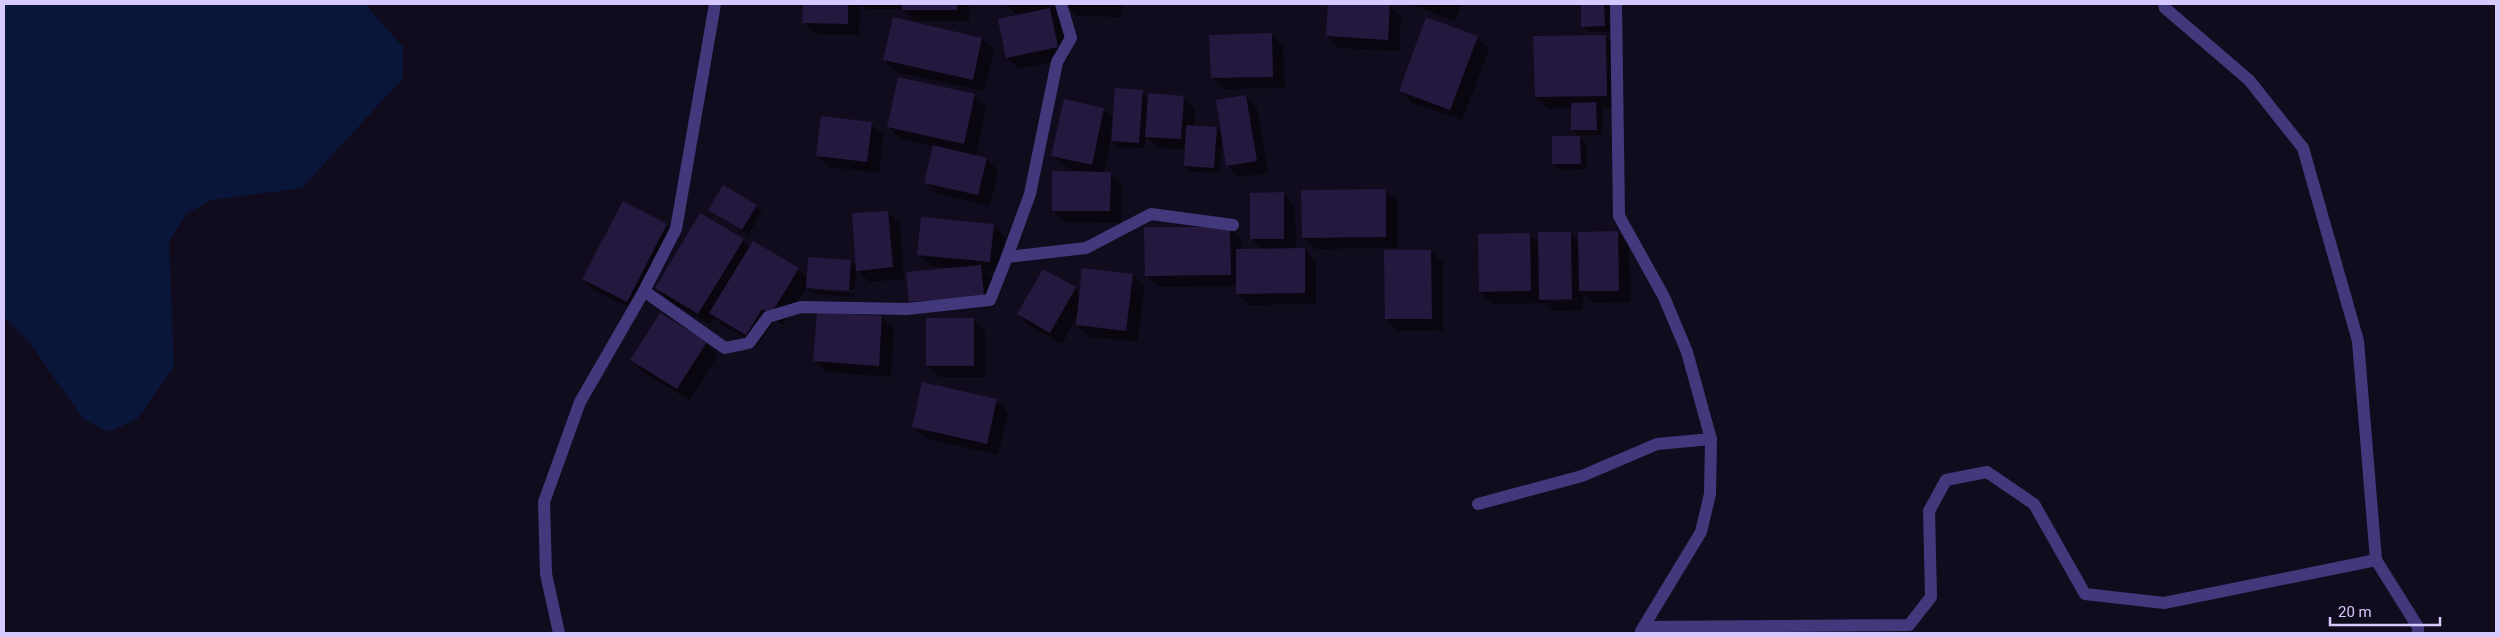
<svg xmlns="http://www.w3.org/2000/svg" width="2500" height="637" font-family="Roboto,sans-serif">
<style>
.water{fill:#091539}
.shadow{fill:#0007;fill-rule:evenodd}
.building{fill:#24183e}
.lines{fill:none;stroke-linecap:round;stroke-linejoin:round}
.street{stroke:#42387c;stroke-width:12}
</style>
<rect width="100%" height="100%" fill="#110c1d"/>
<!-- water -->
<path class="water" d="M4,4H365L403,47V78L302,188L212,200L186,214L169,242L174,367L137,419L109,432L83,419L30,343L4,317Z"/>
<!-- shadow -->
<g class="shadow">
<path d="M804,4H860L859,35L815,34L804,22Z"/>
<path d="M860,4H969V21H915L903,9H866Z"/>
<path d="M1006,4H1060V13H1054L1062,21L1069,58L1019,69L1007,57L1026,13H1015Z"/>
<path d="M1065,4H1122L1121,17L1077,16Z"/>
<path d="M1329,4L1389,5L1401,17L1399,51L1339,48L1327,36Z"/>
<path d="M1410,4H1462L1455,21Z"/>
<path d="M1582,4H1609L1610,32H1588L1582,26Z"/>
<path d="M1272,35L1283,46L1285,88L1224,89L1212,77Z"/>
<path d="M1605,36L1617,48L1618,107L1602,108V135L1578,136L1586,143V169L1559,170L1553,164L1580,137L1572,130V108L1548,109L1536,97Z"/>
<path d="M1477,37L1489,49L1462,120L1412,103L1401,91Z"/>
<path d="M982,39L994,50L984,91L896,72L884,60Z"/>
<path d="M1142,91L1149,98L1183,97L1195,109L1194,127L1217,128L1223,134L1246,96L1257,108L1268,173L1239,177L1228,166L1222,139L1220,173L1191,172L1185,166L1186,150L1158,148L1146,136L1145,148L1118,147L1111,140L1104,173H1110L1122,185L1121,223L1065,222L1053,210L1083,172L1065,167L1053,155L1104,109L1114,119Z"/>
<path d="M974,95L986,107L976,156L987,159L998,171L990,206L938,194L926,182L934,146L900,139L889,127Z"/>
<path d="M871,124L883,135L879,173L829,167L817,155Z"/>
<path d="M1386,191L1398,202V248L1315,249L1303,238Z"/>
<path d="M1283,194L1295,206L1296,249H1304L1316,261V304L1249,305L1237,293V286L1158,287L1146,275L1230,228L1241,240L1242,250H1262L1251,238Z"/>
<path d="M756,206L762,212L748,235L709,209Z"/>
<path d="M888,212L900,224L904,279L869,282L857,269L855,290L812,287V290L855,293L854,297L813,294L807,287L783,325L774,320L758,345L722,325L715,317L710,325L668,300L656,288L743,240L750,248L753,242L799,269L808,278L851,261L857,268Z"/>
<path d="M666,225L678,236L639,312L595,291L584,279Z"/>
<path d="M993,225L1005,237L1002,273L986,272L993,278L995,307L922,313L910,302L949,268L930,266L918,254Z"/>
<path d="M1618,232L1629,244L1631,302L1592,303L1583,293V310L1552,311L1544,303L1492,304L1480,292L1530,235L1539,244L1570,233L1579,242ZM1550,298H1578V300L1550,301Z"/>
<path d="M1431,251L1443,263V330L1398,331L1386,319Z"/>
<path d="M1133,275L1144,287L1138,342L1089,337L1077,325L1078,315L1062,344L1030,326L1019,314L1075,288L1081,294Z"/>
<path d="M661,314L706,343L718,355L689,400L643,372L631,360Z"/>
<path d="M882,317L894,329L891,377L826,372L815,360Z"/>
<path d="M973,319L985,331V377H939L927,365Z"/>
<path d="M996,400L1008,412L998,455L925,438L913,426Z"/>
</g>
<!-- building -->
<g class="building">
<path d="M803,4H848V24L802,23Z"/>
<rect x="902" y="4" width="55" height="6"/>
<path d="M1328,4H1390L1388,40L1326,36Z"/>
<path d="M1581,4H1604L1605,26L1581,27Z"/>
<path d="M1050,8L1058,47L1006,58L998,19Z"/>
<path d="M893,17L982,38L973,80L883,60Z"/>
<path d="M1426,17L1478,36L1450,110L1399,91Z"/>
<path d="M1272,33L1273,77L1211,78L1209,35Z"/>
<path d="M1606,35L1607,96L1535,97L1533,36Z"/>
<path d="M898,77L975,94L964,144L887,127Z"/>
<path d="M1115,88L1143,90L1139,143L1111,141Z"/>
<path d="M1148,93L1184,96L1181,139L1145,137Z"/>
<path d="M1246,95L1257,161L1226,166L1216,100Z"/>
<path d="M1064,99L1104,108L1092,165L1051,156Z"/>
<path d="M1596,102L1597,130H1571V103Z"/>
<path d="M821,116L872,122L867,162L816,156Z"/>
<path d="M1186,125L1217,127L1214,168L1184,166Z"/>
<path d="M1552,136H1580L1581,164H1552Z"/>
<path d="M933,145L987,158L978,195L924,183Z"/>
<path d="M1052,171L1111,172L1110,211H1052Z"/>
<path d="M723,185L757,205L742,230L708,210Z"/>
<path d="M1386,189V237L1302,238L1301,190Z"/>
<path d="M1284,192V239H1250V193Z"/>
<path d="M623,201L667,224L627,302L582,279Z"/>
<path d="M888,211L893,267L856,271L852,213Z"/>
<path d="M700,213L744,239L698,314L655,288Z"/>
<path d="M921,217L994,224L990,262L917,255Z"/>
<path d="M1144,227H1230L1231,275L1145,276Z"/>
<path d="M1618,231L1619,291H1579L1578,232Z"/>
<path d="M1538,232H1571L1572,299L1539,300Z"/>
<path d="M1530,233L1531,291L1479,292L1478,234Z"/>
<path d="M753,241L799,268L771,314L762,309L746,335L709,313Z"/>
<path d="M1305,248V293L1236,294V249Z"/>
<path d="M1384,250H1431L1432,319H1385Z"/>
<path d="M808,257L851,260L849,291L806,288Z"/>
<path d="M981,265L984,296L909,302L906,272Z"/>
<path d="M1082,268L1133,274L1126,331L1076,325Z"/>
<path d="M1043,269L1076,287L1050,333L1017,314Z"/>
<path d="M817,312L882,316L879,366L813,361Z"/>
<path d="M660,313L707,342L677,389L630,360Z"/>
<rect x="926" y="318" width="48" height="48"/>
<path d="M922,382L997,399L987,444L912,427Z"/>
</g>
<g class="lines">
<!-- street -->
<g class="street">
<path d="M1616,4L1619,216L1664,297L1687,352L1711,439L1710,494L1701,532L1641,631"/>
<path d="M2164,4L2165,8L2249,80L2303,148L2358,341L2376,560L2418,627V633"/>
<path d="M1007,257L1030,194L1057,62L1071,38L1061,4"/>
<path d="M644,291L725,348L749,343L768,317L801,307L907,309L990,300L1007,257L1086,248L1151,214L1233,225"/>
<path d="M1478,504L1582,476L1657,444L1711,439"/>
<path d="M1644,627L1909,625L1931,597L1929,511L1946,480L1987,472L2034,504L2085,594L2164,603L2376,560"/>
<path d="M559,633L546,574L544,502L580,402L644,291L676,229L715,4"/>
</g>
</g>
<!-- border -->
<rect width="2500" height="637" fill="none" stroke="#d5c9fe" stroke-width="10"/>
<!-- scale -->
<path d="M2330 617v8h110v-8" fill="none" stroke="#d5c9fe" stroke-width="2.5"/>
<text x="2338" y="617" font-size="15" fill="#d5c9fe" stroke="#110c1d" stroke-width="4" paint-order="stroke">20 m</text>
</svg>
